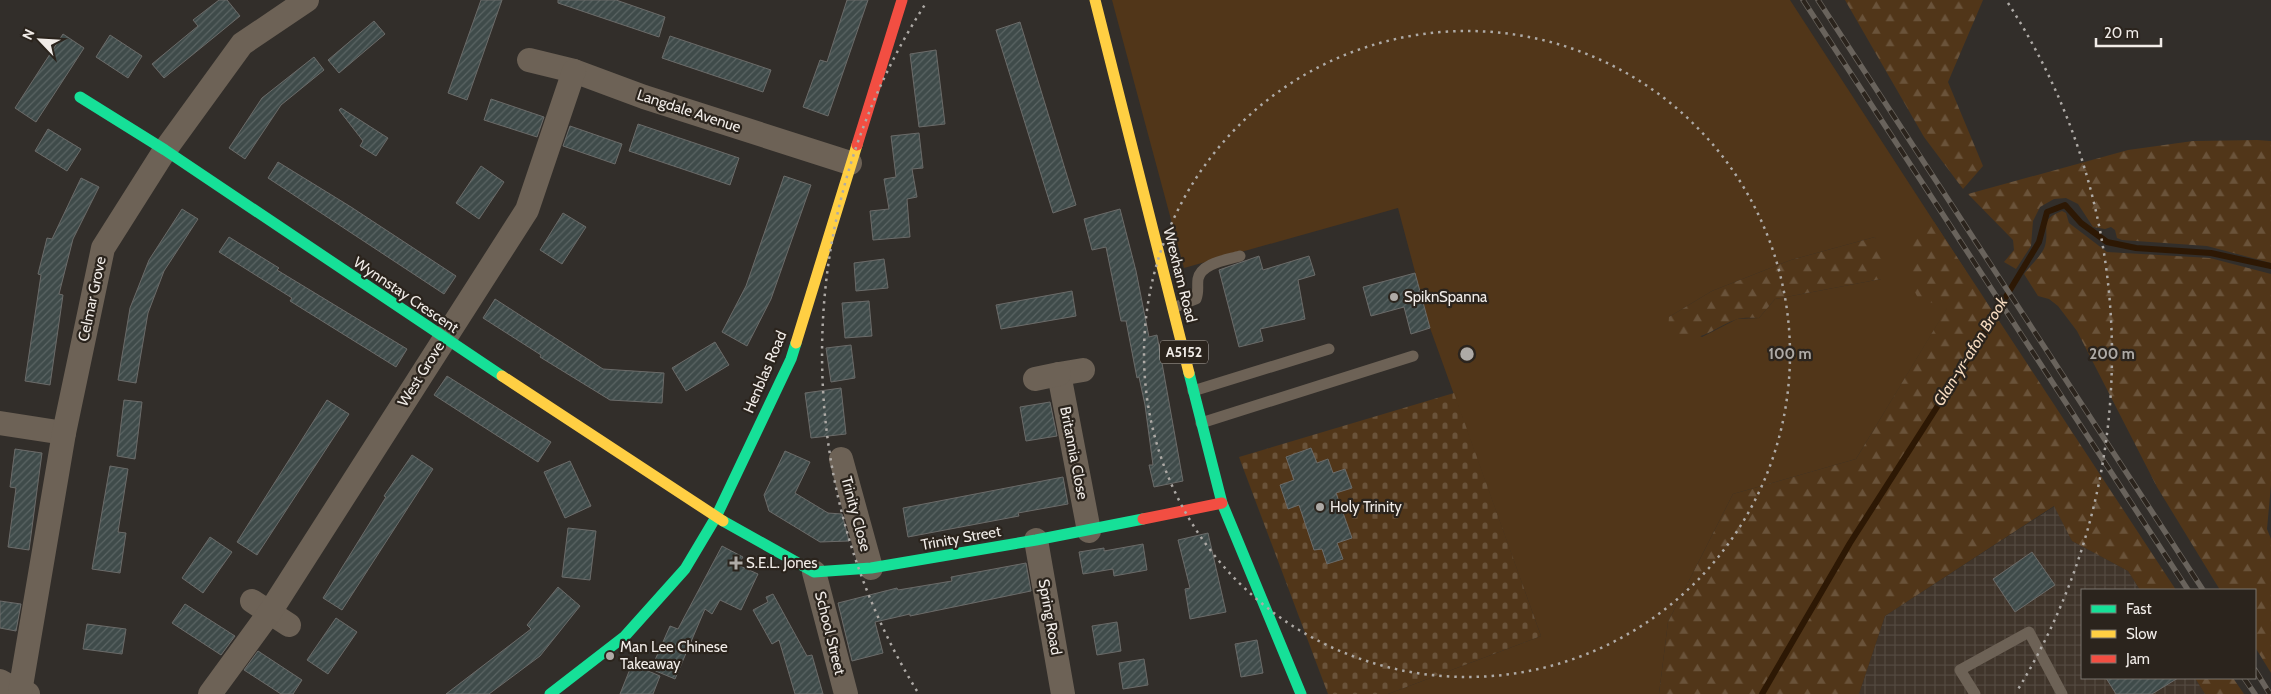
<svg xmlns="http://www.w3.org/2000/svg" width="2271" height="694" font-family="Cabin,sans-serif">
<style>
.industrial{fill:url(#industrial-grid)}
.grass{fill:#513619;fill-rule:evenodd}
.forest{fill:url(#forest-firs)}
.cemetery{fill:url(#cemetery-stones)}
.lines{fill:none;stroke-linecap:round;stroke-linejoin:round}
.stream{stroke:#2d1804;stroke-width:6}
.building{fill:url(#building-hatch);stroke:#6b6b69}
.lane{stroke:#6d6256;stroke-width:11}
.street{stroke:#6d6256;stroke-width:24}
.fast{stroke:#16e098;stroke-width:11}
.slow{stroke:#ffcf43;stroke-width:11}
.jam{stroke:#f24e42;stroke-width:11}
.rail-casing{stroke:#69635c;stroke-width:5.5}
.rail{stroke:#2b241d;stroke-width:4;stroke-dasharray:11;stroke-linecap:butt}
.ring{fill:none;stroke:#aeaaa6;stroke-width:2.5;stroke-dasharray:2.5 5}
.poi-dot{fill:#aeaaa6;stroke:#2b241d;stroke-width:2}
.labels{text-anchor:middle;stroke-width:4.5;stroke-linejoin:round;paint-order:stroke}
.shield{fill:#2b241d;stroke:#b6b0ab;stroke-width:1}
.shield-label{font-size:14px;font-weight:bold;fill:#f1ece8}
.street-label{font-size:15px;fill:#f1ece8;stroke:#2b241d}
.poi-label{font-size:15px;fill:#f1ece8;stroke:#2b241d;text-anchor:start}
.water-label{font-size:16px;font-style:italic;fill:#f5dabf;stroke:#2b241d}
.centre{fill:#aeaaa6;stroke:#2b241d;stroke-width:2.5}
.ring-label{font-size:15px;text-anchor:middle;font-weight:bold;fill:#aeaaa6;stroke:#2b241d;stroke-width:4.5;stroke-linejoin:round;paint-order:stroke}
</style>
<defs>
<pattern id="industrial-grid" width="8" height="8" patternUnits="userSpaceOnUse" patternTransform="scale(1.25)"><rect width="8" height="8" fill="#40352b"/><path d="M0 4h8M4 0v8" fill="none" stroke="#534940"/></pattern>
<pattern id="forest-firs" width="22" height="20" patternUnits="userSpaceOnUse" patternTransform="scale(1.25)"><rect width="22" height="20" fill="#513619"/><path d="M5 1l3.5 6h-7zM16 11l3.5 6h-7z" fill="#6a533a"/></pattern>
<pattern id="cemetery-stones" width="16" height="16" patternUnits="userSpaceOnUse" patternTransform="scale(1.25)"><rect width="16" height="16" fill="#513619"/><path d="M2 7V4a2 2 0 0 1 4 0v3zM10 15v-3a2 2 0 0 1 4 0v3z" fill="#6a533a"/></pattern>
<pattern id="building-hatch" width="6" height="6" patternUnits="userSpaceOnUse" patternTransform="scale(1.25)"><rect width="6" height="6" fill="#3f4b4a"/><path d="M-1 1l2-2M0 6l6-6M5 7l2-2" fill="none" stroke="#5b6564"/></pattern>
</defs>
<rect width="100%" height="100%" fill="#322e2a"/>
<!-- industrial -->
<path class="industrial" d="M2055,506L2072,541L2128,571L2140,590H2082V678H2195L2205,694H1859L1885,616Z"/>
<!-- grass -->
<path class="grass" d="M1112,0H1790L1966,271L1948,307L1856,459L1733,494L1668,622L1659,694H1388L1541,636L1430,328L1398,208L1184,268ZM1875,237L1881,279L1775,299L1759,318L1737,319L1702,337L1669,317L1712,291L1791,260Z"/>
<!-- forest -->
<g class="forest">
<path d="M1845,0H1983L1948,82L1983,166L1963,189L1924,137Z"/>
<path d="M2257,140L2271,141V263L2207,246L2122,240L2117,238L2115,230L2111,227L2105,229L2093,227L2078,204L2066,198L2054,199L2040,207L2033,221L2031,246L2016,269L2004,262L2014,250L2013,240L1968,194L2128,150L2193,141Z"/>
<path d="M2062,211L2066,213L2069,223L2107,252L2210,258L2271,274V485L2267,529L2271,539V673L2255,647V590H2220L2157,487L2077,331L2058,306L2049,299L2038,296L2024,274C2030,266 2042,255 2045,246C2050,227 2038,220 2062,211Z"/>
<path d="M1934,222L2176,590H2140L2128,571L2072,541L2054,506L1885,616L1859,694H1659L1668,622L1733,494L1856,459L1947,308L1918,298L1906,275L1913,236Z"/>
<path d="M1875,237L1884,257L1881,279L1775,299L1759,318C1752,318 1742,317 1735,320C1708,330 1699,347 1668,331L1669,317L1712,291L1791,260Z"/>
<path d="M2195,678H2233L2244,694H2205Z"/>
</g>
<!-- cemetery -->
<path class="cemetery" d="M1454,393L1541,636L1388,694H1328L1239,457Z"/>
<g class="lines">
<!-- stream -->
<path class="stream" d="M1762,694L1850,543L1978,343L2039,242L2047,212L2065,205L2081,223L2107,242L2136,248L2211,253L2271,266"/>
</g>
<!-- building -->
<g class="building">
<path d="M219,0H227L240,16L164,78L152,64L198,26L193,20Z"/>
<path d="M481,0H502L467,100L448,93Z"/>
<path d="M558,0H616L665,17L659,37L558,3Z"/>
<path d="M847,0H868L828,116L803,107L820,60L827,62Z"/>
<path d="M374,21L385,34L339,73L328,60Z"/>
<path d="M1020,22L1076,205L1053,213L996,30Z"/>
<path d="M63,34L84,48L36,122L15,108Z"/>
<path d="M110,35L142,56L128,78L96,57Z"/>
<path d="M670,36L771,70L763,92L662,58Z"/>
<path d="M936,50L945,124L919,127L910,54Z"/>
<path d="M314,57L324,70L281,105L245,159L229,148L262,98Z"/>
<path d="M491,99L544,117L537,137L484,120Z"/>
<path d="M341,108L388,138L376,156L360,146L363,141L339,110Z"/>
<path d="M638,124L739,158L730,185L629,151Z"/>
<path d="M570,126L622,144L615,164L563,146Z"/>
<path d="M48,129L81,149L67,171L35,151Z"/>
<path d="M919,133L923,168L912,169L917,197L907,199L910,237L873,240L870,211L889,209L884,179L896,177L891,136Z"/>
<path d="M278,162L351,207L456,276L444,294L268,178Z"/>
<path d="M481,166L504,182L479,219L456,203Z"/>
<path d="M784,176L811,185L771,299L747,346L722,332L746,286Z"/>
<path d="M81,178L99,187L73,239L59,294L63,295L50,385L25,381L41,275L38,274L47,238L52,239Z"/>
<path d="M182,209L198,219L164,271L148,313L136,383L118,380L130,308L149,260Z"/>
<path d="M1120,209L1136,271L1149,337L1157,335L1183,481L1154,487L1149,465H1153L1145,405L1139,377L1137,378L1126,321H1121L1106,247L1092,250L1084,219Z"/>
<path d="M563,213L586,227L562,264L540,250Z"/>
<path d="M229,237L279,268L277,270L407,349L396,367L290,301L292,298L219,252Z"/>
<path d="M1259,256L1263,270L1309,256L1315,275L1298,280L1305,319L1260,329L1263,341L1239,347L1219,270Z"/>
<path d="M884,259L888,288L856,291L854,263Z"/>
<path d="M1415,273L1430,328L1411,334L1404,307L1371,316L1363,287Z"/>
<path d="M1072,291L1076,316L1001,329L996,305Z"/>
<path d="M495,299L603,369L664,373L662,403L610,400L540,357L541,355L483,318Z"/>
<path d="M869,301L872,336L845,338L842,303Z"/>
<path d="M715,342L729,365L686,391L672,368Z"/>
<path d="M851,345L855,378L831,382L826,348Z"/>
<path d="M447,376L551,442L538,462L434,395Z"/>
<path d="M841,388L846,434L811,438L805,393Z"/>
<path d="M124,400L142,402L135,459L117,456Z"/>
<path d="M327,400L349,414L257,555L237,542Z"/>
<path d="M1050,402L1057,436L1026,441L1020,407Z"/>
<path d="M1311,448L1317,463L1328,459L1333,473L1345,469L1352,488L1336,493L1352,538L1337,543L1343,559L1327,564L1322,549L1314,550L1299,505L1288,509L1280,485L1294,480L1286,457Z"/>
<path d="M15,449L42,453L29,550L8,547L16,488L10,487Z"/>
<path d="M785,451L810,462L795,493L828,513L842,514L849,541L820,542L769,511L764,495Z"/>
<path d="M412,455L433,469L342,610L323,598L386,497L384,496Z"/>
<path d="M570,461L591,506L565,518L544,472Z"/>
<path d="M110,466L128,469L118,532L126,533L120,573L92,569Z"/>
<path d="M1063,477L1068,504L1018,513L1019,516L908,537L903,508Z"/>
<path d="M568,528L596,531L590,580L562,577Z"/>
<path d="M1208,533L1226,612L1190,619L1185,589L1190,588L1178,540Z"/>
<path d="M210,537L232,552L203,593L182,578Z"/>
<path d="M1143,544L1147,570L1114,576L1113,569L1083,574L1079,552L1104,548V551Z"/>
<path d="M722,546L743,557L738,565L758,574L741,610L720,600L712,614L705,609L675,679L651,669L670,626L678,629Z"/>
<path d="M2032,552L2055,585L2015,612L1993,579Z"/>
<path d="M1026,563L1031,591L910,616V614L875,622L883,653L852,661L838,603L897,588L898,590L952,581L951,577Z"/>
<path d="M558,587L580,606L540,656L489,694H446L531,629L527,625Z"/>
<path d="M773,594L807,656L812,655L823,694H795L779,640L772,644L753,610L768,602L766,597Z"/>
<path d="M0,601L21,604L16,631L0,628Z"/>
<path d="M185,604L235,636L221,655L172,623Z"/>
<path d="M336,618L357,632L328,674L307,660Z"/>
<path d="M1117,622L1121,651L1097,655L1092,626Z"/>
<path d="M87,624L126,629L122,654L83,649Z"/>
<path d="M1257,640L1263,673L1241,677L1235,644Z"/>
<path d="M258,651L302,680L293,694H281L244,670Z"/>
<path d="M1144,659L1148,685L1123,689L1119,663Z"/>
<path d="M632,664L660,676L653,694H620Z"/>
<path d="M2106,678H2178L2152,694H2116Z"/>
</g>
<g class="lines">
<!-- lane -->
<g class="lane">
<path d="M1173,308L1196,299C1199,292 1197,286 1198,279C1201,263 1227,260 1240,256"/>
<path d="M1193,391L1329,349"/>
<path d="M1201,423L1413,356"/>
<path d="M1975,694L1960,670L2029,632L2062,694"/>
</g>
<!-- street -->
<g class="street">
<path d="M529,60L574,71L644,97L850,163"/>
<path d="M1083,370L1059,374L1089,531"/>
<path d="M1035,379L1059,374"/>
<path d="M0,423L64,433"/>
<path d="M841,459L871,568"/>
<path d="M1036,540L1063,694"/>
<path d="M814,572L846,694"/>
<path d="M252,601L289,625"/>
<path d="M0,681L20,692L28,694"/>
<path d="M20,692L64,433L103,248L165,150L242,44L307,0"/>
<path d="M210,694L270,612L527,210L574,71"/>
</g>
<!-- fast -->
<g class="fast">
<path d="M80,97L165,150L502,376"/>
<path d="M1189,373L1222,503L1301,694"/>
<path d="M723,521L814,572L871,568L1036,540L1143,519"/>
<path d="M550,694L625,636L685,569L716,517L791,359L796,343"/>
</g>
<!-- slow -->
<g class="slow">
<path d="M1095,0L1189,373"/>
<path d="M796,343L857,145"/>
<path d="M502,376L723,521"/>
</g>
<!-- jam -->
<g class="jam">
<path d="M857,145L902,0"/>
<path d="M1143,519L1222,503"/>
</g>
<!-- rail casing -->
<g class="rail-casing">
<g id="rail">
<path d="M1803,0L2188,590"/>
<path d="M1818,0L2203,590"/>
<path d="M2255,670L2270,694"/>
<path d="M2244,678L2255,694"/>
</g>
</g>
<!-- rail -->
<use href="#rail" class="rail"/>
</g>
<!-- distance rings -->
<g class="ring">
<circle cx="1467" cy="354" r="323"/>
<path d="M917 691A645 645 0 0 1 926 3M2008 3A645 645 0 0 1 2017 691"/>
</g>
<!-- markers -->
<g class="poi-dot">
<circle cx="1394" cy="297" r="5"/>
<circle cx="1320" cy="507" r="5"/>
<path d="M733.5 555.5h5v5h5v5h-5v5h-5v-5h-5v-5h5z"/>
<circle cx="610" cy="656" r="5"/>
</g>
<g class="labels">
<!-- shield labels -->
<rect class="shield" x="1160" y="340.5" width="48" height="23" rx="4"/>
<g class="shield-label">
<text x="1184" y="357">A5152</text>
</g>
<!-- street labels -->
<g class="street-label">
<text transform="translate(689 111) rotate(18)" y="5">Langdale Avenue</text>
<text transform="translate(1180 275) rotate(76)" y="5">Wrexham Road</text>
<text transform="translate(406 295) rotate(34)" y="5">Wynnstay Crescent</text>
<text transform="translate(92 299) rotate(-78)" y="5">Celmar Grove</text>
<text transform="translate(765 372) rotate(-67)" y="5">Henblas Road</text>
<text transform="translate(421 374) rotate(-58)" y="5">West Grove</text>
<text transform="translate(1074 453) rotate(79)" y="5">Britannia Close</text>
<text transform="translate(856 514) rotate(75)" y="5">Trinity Close</text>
<text transform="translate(961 538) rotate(-10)" y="5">Trinity Street</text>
<text transform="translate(1050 617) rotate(80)" y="5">Spring Road</text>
<text transform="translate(830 633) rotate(76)" y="5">School Street</text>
</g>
<!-- poi labels -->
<g class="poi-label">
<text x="1404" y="302">SpiknSpanna</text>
<text x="1330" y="512">Holy Trinity</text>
<text x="746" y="568">S.E.L. Jones</text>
<text x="620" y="652">Man Lee Chinese<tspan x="620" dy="17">Takeaway</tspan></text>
</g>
<!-- water labels -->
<g class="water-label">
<text transform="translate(1970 351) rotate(-58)" y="6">Glan-yr-afon Brook</text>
</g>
</g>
<circle cx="1467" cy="354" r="8" class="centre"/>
<g class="ring-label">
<text x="1790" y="359">100 m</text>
<text x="2112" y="359">200 m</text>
</g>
<!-- legend -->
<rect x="2081" y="589" width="175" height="90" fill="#2b241d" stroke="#7a746e"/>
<rect x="2091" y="605" width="25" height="8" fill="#16e098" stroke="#7a746e"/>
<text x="2126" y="614" font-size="15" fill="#f1ece8">Fast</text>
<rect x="2091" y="630" width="25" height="8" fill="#ffcf43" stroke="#7a746e"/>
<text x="2126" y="639" font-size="15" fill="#f1ece8">Slow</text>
<rect x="2091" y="655" width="25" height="8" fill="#f24e42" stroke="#7a746e"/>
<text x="2126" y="664" font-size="15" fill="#f1ece8">Jam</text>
<!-- north arrow -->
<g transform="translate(40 40) rotate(295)" stroke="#2b241d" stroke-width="4" paint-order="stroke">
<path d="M0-4L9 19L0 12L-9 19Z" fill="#f1ece8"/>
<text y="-8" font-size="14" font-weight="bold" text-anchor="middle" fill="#f1ece8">N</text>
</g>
<!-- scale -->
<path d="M2096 38v8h65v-8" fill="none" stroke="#f1ece8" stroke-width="2.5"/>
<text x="2104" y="38" font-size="15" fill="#f1ece8" stroke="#2b241d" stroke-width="4" paint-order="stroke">20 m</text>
</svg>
